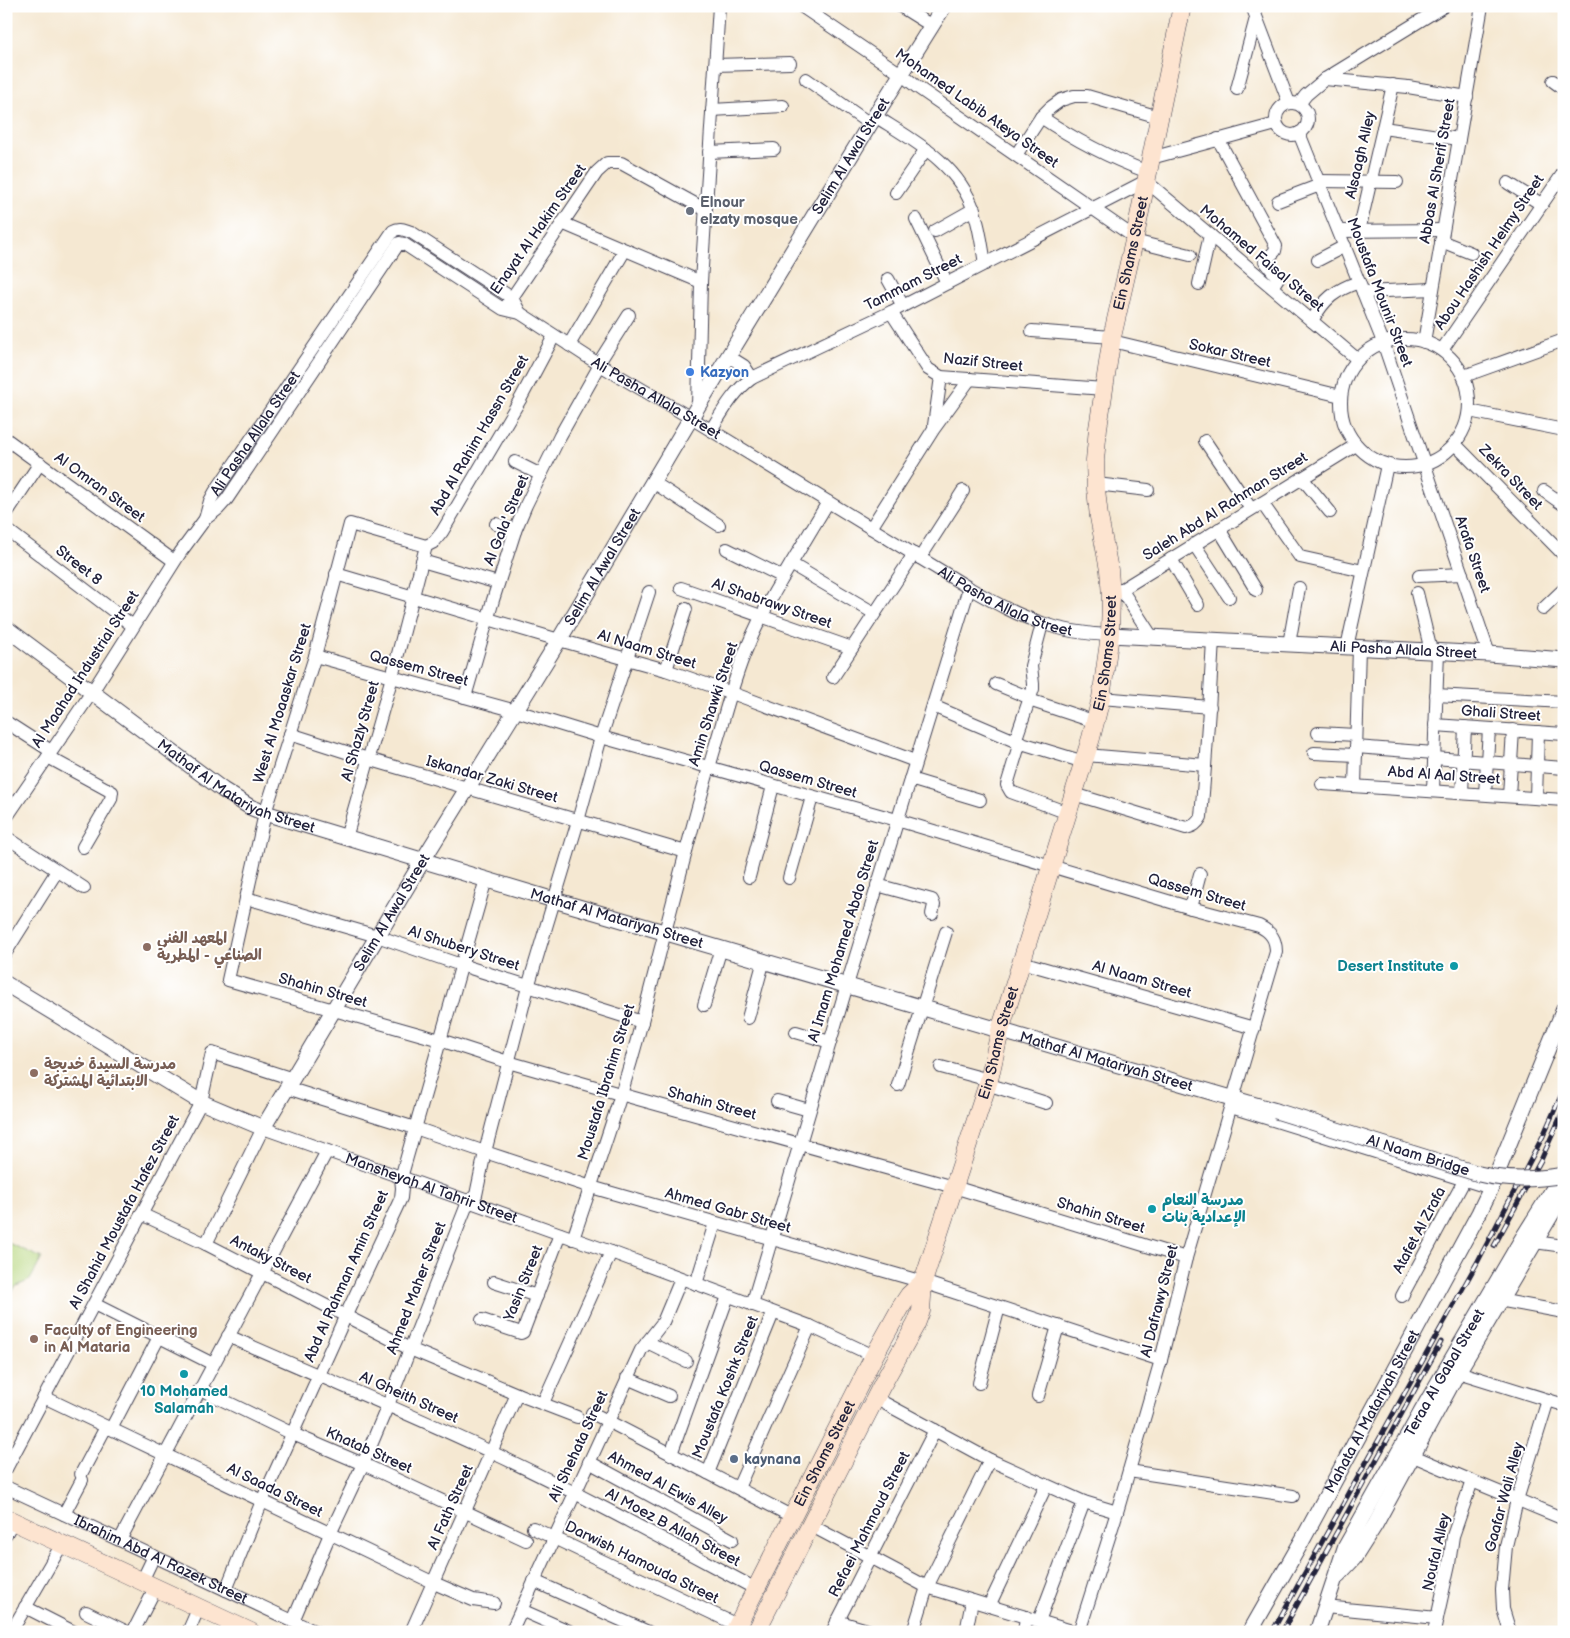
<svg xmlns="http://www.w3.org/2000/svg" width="1570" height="1638" font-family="'Balsamiq Sans','Playpen Sans Arabic',sans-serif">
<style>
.green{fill:#b6d67d;stroke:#6c7c5c}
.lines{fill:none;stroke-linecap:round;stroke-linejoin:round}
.minor-casing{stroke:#424052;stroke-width:14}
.tertiary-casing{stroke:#424052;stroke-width:17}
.secondary-casing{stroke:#424052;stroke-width:19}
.minor{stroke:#fff;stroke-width:12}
.tertiary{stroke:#fff;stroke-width:15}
.secondary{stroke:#fde4d0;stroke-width:18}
.rail-casing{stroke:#22223b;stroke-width:5}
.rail{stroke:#fff;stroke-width:3;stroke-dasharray:9;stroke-linecap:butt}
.tertiary-bridge-casing{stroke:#424052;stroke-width:17;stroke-linecap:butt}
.tertiary-bridge{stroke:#fff;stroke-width:15}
.worship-dot{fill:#6b7280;stroke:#fff;stroke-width:2}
.shop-dot{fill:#3f7fe0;stroke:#fff;stroke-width:2}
.education-dot{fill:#8d6e63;stroke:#fff;stroke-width:2}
.culture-dot{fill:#0f9aa8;stroke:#fff;stroke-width:2}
.service-dot{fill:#5c6f8a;stroke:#fff;stroke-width:2}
.labels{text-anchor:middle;stroke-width:4;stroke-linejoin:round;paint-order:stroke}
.street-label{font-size:15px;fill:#22223b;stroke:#fff}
.worship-label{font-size:15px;font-weight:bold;fill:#5b616d;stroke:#fff;text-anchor:start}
.shop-label{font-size:15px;font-weight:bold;fill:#366cbe;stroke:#fff;text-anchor:start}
.education-label{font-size:15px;font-weight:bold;fill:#785e54;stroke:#fff;text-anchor:start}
.culture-label{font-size:15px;font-weight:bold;fill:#0d838f;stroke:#fff;text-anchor:end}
.service-label{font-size:15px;font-weight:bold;fill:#4e5e75;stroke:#fff;text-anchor:start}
</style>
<rect width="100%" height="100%" fill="#fff"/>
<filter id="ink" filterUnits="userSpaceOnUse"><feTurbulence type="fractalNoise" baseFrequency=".02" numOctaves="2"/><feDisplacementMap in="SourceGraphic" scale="10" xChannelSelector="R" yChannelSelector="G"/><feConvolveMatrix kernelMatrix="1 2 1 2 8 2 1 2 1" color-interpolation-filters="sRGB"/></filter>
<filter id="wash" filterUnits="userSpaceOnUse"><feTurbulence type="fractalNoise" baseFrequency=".0096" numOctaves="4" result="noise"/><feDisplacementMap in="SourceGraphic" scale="20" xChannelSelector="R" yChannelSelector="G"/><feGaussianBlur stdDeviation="1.12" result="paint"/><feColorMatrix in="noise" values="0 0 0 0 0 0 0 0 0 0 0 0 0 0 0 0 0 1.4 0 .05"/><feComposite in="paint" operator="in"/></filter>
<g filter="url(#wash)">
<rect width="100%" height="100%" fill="#f5e8d2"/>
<!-- green -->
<path class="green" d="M6,1242L42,1258L30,1280L15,1287L6,1304Z"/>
</g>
<g filter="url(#ink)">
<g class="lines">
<!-- minor casing -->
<g class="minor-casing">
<g id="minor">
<path d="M801,6L901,74L917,87L1134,237"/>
<path d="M900,6L932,26"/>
<path d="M1252,6L1289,103"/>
<path d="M715,65L790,63"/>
<path d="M806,79L870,124"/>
<path d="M1325,79L1408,87L1467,97"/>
<path d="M1553,81L1564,89"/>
<path d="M1237,89L1256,18"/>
<circle cx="1292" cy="119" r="16"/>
<path d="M1299,104L1306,95L1325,79L1444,6"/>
<path d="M712,110L783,106"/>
<path d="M875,116C914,141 958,163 974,211C980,228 982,246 985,264"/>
<path d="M1041,117C1075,140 1110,158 1148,172"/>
<path d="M1383,128L1459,139"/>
<path d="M1299,133L1383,342L1489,654"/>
<path d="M1218,139L1276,246L1275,251L1265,261L1278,278L1272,287"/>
<path d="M709,152L774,149"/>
<path d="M1016,155L1041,117L1050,108L1061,100L1074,96H1087L1159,117"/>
<path d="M1151,158L1276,124"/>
<path d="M1319,181L1397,182"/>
<path d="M1508,183L1541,204"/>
<path d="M896,193L926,149"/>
<path d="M1278,201L1320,185"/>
<path d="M916,219L947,283"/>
<path d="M562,223L701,282"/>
<path d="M935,231L974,209"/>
<path d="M1339,231L1443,230"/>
<path d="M1359,231L1393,85"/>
<path d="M1134,241L1190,255"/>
<path d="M1441,241L1471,253"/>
<path d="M1318,260L1345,246"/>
<path d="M888,279L903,306"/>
<path d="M1199,284L1210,235"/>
<path d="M1363,292L1433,289"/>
<path d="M507,305L597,172L607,163H621L706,210"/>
<path d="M891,312L928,369L941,377L1104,389"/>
<path d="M1312,321C1324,299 1335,290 1359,282"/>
<path d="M1032,331L1112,337"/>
<circle cx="1405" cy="403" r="64"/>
<path d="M1112,341L1341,396"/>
<path d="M1424,342L1482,6"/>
<path d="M569,345L625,250"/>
<path d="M1442,350L1564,172"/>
<path d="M728,356L744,366L752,378"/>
<path d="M598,364L629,315"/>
<path d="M1464,376L1564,340"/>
<path d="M698,406L701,282L719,6"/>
<path d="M1469,411L1564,430"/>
<path d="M934,425L941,377"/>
<path d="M711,430C723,411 733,392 752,378L891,312L1146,181L1357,359"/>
<path d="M6,439L174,561"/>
<path d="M1205,441L1251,509"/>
<path d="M1455,444L1564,555"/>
<path d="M515,462L541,475"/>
<path d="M1302,478L1330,512"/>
<path d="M653,482L719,525"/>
<path d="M1096,484L1148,490"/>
<path d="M1544,491L1564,505"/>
<path d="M1262,503L1300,557L1363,571"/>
<path d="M6,514L40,463"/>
<path id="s1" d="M205,519L210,501L215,492L393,231C400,227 404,230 411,232L512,298L520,313"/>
<path d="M496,524L515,531"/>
<path d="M871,528L933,430L970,379"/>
<path d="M6,529L133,626"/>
<path d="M1219,529L1256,590"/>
<path d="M1194,544L1229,597"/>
<path d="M426,546L350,524L315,656L265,813L228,980L440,1040L508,1062L620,1094L954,1187L1186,1258"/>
<path d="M426,546L434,542L442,532L521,398L554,336"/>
<path d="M727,549L783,577"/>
<path d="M920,558L963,491"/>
<path d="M1171,559L1198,605"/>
<path d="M422,561L498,583"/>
<path d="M791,564L874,613"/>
<path d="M336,574L559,640L666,670L732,693L915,761"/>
<path d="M1419,576L1462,574"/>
<path d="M681,588L852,648"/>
<path d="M1121,589L1152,637"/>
<path d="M1417,593L1431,651"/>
<path d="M1111,596L1356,445"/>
<path d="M1543,609L1564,589"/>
<path d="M1289,644L1299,588"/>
<path d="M1347,647L1387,465"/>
<path d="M315,656L516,711L601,737L897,820L1191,908L1259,926C1271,932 1276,939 1276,952L1186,1258L1161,1360L1117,1512L1079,1632"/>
<path d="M666,670L686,609"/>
<path d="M833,677L914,554"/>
<path d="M996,684L1030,698"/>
<path d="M1436,695L1564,702"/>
<path d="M465,697L493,600L515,531L526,505L560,436L600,365"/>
<path d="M1101,698L1210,707"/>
<path d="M1029,700L1096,722"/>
<path d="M933,706L1015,741L1084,762"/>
<path d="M6,722L51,751"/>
<path d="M1435,725L1564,734"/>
<path d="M1318,733L1356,735"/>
<path d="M290,734L368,759L686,852"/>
<path d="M1015,741L1033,689V684L1031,666L1042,624"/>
<path d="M1020,742L1007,785L1011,792L1068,813"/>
<path d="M1356,747L1434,753"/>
<path d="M1314,753L1356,755"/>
<path d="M1086,755L1205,765"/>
<path d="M48,757L112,792L111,799L83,847"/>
<path d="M1434,758L1564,768"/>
<path d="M910,779L980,800"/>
<path d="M1322,784L1564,800"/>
<path d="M1355,786L1359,647"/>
<path d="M1433,791L1438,651"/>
<path d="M1462,793L1465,727"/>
<path d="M1074,794L1186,828C1194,826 1197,824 1201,817C1206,758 1210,699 1213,640"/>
<path d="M1485,794L1489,729"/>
<path d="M1509,796L1513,730"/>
<path d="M1536,798L1538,732"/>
<path id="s2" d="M6,818L92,692L180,553L205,519L218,509L227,499L399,243L404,244L503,309L520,313L600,365L691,418L969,588C992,601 1016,615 1042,623C1064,631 1087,634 1110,635"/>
<path d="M6,837L84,888"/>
<path d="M346,838L392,677L426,546"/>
<path d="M749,877L773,786"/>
<path d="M789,878L812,797"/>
<path d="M877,885L932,900L934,905L932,914"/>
<path d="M246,898L377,936L461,965L642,1022"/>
<path d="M1191,908L1200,874"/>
<path d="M6,952L57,871"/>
<path d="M1021,962L1254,1028"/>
<path d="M704,1005L721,948"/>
<path d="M748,1018L764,960"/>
<path d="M796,1032L830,1042"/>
<path d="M941,1067L989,1080"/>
<path d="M987,1084L1046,1103"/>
<path d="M898,1085L946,932"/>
<path d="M287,1088L415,1128L485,1152L591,1187L923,1282L1161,1360"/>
<path d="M777,1101L809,1110"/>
<path d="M1231,1107L1491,1188"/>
<path d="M141,1214L206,1244L410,1349L517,1394L577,1417"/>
<path d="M573,1239C597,1167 623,1095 642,1021C666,930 688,838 715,747C725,715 733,681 746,650C768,597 800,550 828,502"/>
<path d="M1527,1241L1564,1246"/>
<path id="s3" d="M206,1244L263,1128L611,1252L810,1326L874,1356"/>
<path d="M494,1282L537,1296"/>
<path d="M696,1284L715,1223"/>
<path d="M1402,1296L1465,1179"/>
<path d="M1493,1299L1564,1312"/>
<path d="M94,1304L213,1364"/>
<path d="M752,1305L847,985L969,588"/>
<path d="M482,1320L521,1333L523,1332L560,1234"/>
<path d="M228,1336C316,1375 404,1411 491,1452C581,1494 668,1542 756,1589"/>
<path d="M647,1342L686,1361"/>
<path d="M1458,1372L1564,1405"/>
<path d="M627,1378L669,1396"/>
<path d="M979,1383L999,1307"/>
<path d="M200,1389L293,1434L363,1464L526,1540"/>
<path d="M1038,1396L1058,1326"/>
<path d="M44,1397L434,1583L473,1600L494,1603"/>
<path d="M875,1398L990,1460L1084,1502L1117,1512"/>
<path d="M543,1403L611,1252"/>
<path d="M592,1413L793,1517"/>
<path d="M111,1429L159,1337"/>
<path d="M1404,1452L1472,1481L1564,1519"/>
<path d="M671,1454L728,1296"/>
<path d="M589,1462L732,1540"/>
<path d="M6,1469L201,1102L212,1053L293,1079"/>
<path d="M1129,1471L1293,1496"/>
<path d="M708,1473L773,1313"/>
<path d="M81,1474L106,1427"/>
<path id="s4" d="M6,1487L316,1632"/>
<path d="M738,1488L810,1326"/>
<path d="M64,1514L82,1480"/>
<path d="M810,1525L927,1587L1075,1632"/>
<path d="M533,1528L737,1625"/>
<path d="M6,1534L13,1521"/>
<path d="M120,1540L327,1151"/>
<path d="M142,1581L154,1556"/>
<path d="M534,1581L648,1632"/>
<path d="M226,1590L262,1501L346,1315L401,1198L402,1188L401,1178L486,879"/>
<path d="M989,1606L1046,1486"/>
<path d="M25,1607L74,1632"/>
<path d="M1325,1607L1437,1618"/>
<path d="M521,1610L571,1632"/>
<path d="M86,1612L127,1632"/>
<path d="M293,1621L330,1534L363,1464L388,1405L468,1202L476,1195L485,1152L528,987L578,821L601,737L649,592"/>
<path d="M837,1621L874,1632"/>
<path d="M1039,1621L1084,1502"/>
<path d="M11,1632L62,1544"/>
<path d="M133,1632L156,1587"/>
<path d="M188,1632L199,1607"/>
<path d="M411,1632L517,1394"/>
<path d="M511,1632L641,1350L663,1322L681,1279"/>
<path d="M832,1632L935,1430"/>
<path d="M913,1632L927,1587L990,1460"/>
<path d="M966,1632L972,1601"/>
<path d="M1024,1632L1026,1617"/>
<path d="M1434,1632L1449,1564L1453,1536L1472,1481"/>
<path d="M1510,1632L1503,1609L1502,1590L1506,1546L1517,1500L1548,1400"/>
</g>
</g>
<!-- tertiary casing -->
<g class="tertiary-casing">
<g id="tertiary">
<path id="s5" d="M6,628L223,790L250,807L265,813L554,900L1276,1111"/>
<path id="s6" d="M1110,635L1489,654L1564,660"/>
<path id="s7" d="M6,984L201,1102L263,1128L423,860L559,640L698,406L870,124L944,6"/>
<path d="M1338,1575L1354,1558L1375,1525L1458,1372L1564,1193"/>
<path id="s8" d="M1250,1632L1302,1541L1479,1213L1491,1188L1564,1009"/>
<path id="s9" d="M1317,1632L1345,1548L1427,1402L1522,1239L1564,1172"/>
</g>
</g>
<!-- secondary casing -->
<g class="secondary-casing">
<g id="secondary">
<path d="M6,1518L251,1632"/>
<path id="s10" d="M734,1632L874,1356L901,1307L909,1295L923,1282"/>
<path id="s11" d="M756,1632L882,1385L916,1324L921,1311L923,1282L989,1080L1000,1031L1091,738L1101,698L1110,635L1111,596L1109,570L1099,517L1096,489L1095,460L1098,428L1112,337L1134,241L1182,6"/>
</g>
</g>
<!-- minor -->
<use href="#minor" class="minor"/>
<!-- tertiary -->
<use href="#tertiary" class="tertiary"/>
<!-- secondary -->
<use href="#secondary" class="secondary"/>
<!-- rail casing -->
<g class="rail-casing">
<g id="rail">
<path d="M1494,1246L1541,1160L1564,1109"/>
<path d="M1272,1632L1478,1261L1543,1136L1564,1089"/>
<path d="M1282,1632L1441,1342"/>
</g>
</g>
<!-- rail -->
<use href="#rail" class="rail"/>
<!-- tertiary-bridge casing -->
<g class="tertiary-bridge-casing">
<g id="tertiary-bridge">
<path id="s12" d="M1276,1111L1479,1174C1507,1181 1535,1180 1564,1175"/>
</g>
</g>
<!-- tertiary-bridge -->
<use href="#tertiary-bridge" class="tertiary-bridge"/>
</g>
</g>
<!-- markers -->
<circle class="worship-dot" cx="690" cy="211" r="5"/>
<circle class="shop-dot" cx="690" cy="372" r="5"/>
<g class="education-dot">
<circle cx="147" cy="947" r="5"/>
<circle cx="34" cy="1073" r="5"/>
<circle cx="34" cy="1339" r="5"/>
</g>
<g class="culture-dot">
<circle cx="1454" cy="966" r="5"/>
<circle cx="1152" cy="1209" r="5"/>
<circle cx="184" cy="1374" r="5"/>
</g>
<circle class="service-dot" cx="734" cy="1459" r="5"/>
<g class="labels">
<!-- street labels -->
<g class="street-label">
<text transform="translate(977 108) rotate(35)" y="5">Mohamed Labib Ateya Street</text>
<text transform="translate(1360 155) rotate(-77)" y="5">Alsaagh Alley</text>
<text dy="5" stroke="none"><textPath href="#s7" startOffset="1431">Selim Al Awal Street</textPath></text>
<text transform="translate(1437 171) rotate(-80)" y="5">Abbas Al Sherif Street</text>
<text transform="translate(538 229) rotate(-55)" y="5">Enayat Al Hakim Street</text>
<text transform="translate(1489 252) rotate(-56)" y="5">Abou Hashish Helmy Street</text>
<text dy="5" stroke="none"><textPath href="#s11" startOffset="1451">Ein Shams Street</textPath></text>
<text transform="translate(1262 258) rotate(40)" y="5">Mohamed Faisal Street</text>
<text transform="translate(913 282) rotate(-27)" y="5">Tammam Street</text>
<text transform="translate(1380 292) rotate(69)" y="5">Moustafa Mounir Street</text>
<text transform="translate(1230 353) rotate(13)" y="5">Sokar Street</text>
<text transform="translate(983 362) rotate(6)" y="5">Nazif Street</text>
<text dy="5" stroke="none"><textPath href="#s2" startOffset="999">Ali Pasha Allala Street</textPath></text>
<text dy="5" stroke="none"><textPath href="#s1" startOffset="100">Ali Pasha Allala Street</textPath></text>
<text transform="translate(479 435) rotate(-60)" y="5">Abd Al Rahim Hassn Street</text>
<text transform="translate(1511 477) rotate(46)" y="5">Zekra Street</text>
<text transform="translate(100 487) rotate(36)" y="5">Al Omran Street</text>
<text transform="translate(1225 506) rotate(-32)" y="5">Saleh Abd Al Rahman Street</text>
<text transform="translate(506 520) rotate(-68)" y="5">Al Gala' Street</text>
<text transform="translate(1473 554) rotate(71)" y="5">Arafa Street</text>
<text transform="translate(79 565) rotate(38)" y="5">Street 8</text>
<text dy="5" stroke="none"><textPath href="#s7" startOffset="951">Selim Al Awal Street</textPath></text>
<text dy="5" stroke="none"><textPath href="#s2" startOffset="1404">Ali Pasha Allala Street</textPath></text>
<text transform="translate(772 603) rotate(19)" y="5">Al Shabrawy Street</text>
<text transform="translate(647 649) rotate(17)" y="5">Al Naam Street</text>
<text dy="5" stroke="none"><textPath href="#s6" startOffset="294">Ali Pasha Allala Street</textPath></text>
<text dy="5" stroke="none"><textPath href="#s11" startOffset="1046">Ein Shams Street</textPath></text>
<text transform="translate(419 668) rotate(15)" y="5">Qassem Street</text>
<text transform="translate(85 669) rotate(-57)" y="5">Al Maahad Industrial Street</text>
<text transform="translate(282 703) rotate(-73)" y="5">West Al Moaaskar Street</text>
<text transform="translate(713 704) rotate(-72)" y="5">Amin Shawki Street</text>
<text transform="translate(1501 713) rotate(4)" y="5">Ghali Street</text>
<text transform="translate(360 731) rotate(-74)" y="5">Al Shazly Street</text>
<text transform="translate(1444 775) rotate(4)" y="5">Abd Al Aal Street</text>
<text transform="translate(492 779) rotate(16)" y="5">Iskandar Zaki Street</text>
<text transform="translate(808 779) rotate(16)" y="5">Qassem Street</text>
<text dy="5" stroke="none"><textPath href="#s5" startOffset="281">Mathaf Al Matariyah Street</textPath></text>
<text transform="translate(1197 892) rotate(16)" y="5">Qassem Street</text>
<text dy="5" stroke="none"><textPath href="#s7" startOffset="546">Selim Al Awal Street</textPath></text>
<text dy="5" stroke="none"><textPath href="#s5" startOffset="686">Mathaf Al Matariyah Street</textPath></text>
<text transform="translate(843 941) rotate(-73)" y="5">Al Imam Mohamed Abdo Street</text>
<text transform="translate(464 948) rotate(18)" y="5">Al Shubery Street</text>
<text transform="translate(1142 979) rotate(16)" y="5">Al Naam Street</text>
<text transform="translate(323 990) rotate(16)" y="5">Shahin Street</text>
<text dy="5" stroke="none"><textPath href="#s11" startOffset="641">Ein Shams Street</textPath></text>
<text dy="5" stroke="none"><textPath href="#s5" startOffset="1196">Mathaf Al Matariyah Street</textPath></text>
<text transform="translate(606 1082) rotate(-73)" y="5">Moustafa Ibrahim Street</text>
<text transform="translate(712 1103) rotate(15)" y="5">Shahin Street</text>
<text dy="5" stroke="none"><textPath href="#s12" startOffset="149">Al Naam Bridge</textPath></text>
<text dy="5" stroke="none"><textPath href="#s3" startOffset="308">Mansheyah Al Tahrir Street</textPath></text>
<text transform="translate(728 1210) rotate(16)" y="5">Ahmed Gabr Street</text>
<text transform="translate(124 1212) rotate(-62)" y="5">Al Shahid Moustafa Hafez Street</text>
<text transform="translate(1101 1215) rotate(17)" y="5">Shahin Street</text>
<text transform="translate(1419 1230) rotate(-62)" y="5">Atafet Al Zrafa</text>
<text transform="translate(271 1259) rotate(27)" y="5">Antaky Street</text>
<text transform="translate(346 1276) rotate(-66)" y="5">Abd Al Rahman Amin Street</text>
<text transform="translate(523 1283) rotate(-68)" y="5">Yasin Street</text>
<text transform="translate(416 1288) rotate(-69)" y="5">Ahmed Maher Street</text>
<text transform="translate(1159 1301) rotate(-76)" y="5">Al Dafrawy Street</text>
<text dy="5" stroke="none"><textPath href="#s9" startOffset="290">Teraa Al Gabal Street</textPath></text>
<text transform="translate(725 1387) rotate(-68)" y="5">Moustafa Koshk Street</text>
<text transform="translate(409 1397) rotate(24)" y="5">Al Gheith Street</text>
<text dy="5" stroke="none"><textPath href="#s8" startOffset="252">Mahata Al Matariyah Street</textPath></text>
<text transform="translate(578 1446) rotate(-65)" y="5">Ali Shehata Street</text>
<text transform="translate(369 1450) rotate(24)" y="5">Khatab Street</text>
<text dy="5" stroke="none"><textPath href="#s10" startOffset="200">Ein Shams Street</textPath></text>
<text transform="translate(668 1487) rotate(29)" y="5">Ahmed Al Ewis Alley</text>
<text transform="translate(275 1490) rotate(26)" y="5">Al Saada Street</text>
<text transform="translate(1504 1497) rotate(-75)" y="5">Gaafar Wali Alley</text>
<text transform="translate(450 1507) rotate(-66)" y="5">Al Fath Street</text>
<text transform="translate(869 1524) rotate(-63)" y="5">Refaei Mahmoud Street</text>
<text transform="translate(673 1527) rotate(28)" y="5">Al Moez B Allah Street</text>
<text transform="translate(1436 1552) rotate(-77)" y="5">Noufal Alley</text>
<text dy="5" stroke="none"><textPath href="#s4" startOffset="171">Ibrahim Abd Al Razek Street</textPath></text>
<text transform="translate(642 1562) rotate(26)" y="5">Darwish Hamouda Street</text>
</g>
<!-- worship labels -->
<g class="worship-label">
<text x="700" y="207">Elnour<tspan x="700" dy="17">elzaty mosque</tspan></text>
</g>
<!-- shop labels -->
<g class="shop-label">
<text x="700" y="377">Kazyon</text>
</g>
<!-- education labels -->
<g class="education-label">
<text x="157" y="943">المعهد الفني<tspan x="157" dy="17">الصناعي - المطرية</tspan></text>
<text x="44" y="1069">مدرسة السيدة خديجة<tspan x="44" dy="17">الابتدائية المشتركة</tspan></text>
<text x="44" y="1335">Faculty of Engineering<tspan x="44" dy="17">in Al Mataria</tspan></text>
</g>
<!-- culture labels -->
<g class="culture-label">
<text x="1444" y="971">Desert Institute</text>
<text x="1162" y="1205" text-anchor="start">مدرسة النعام<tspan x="1162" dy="17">الإعدادية بنات</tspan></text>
<text x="184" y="1396" text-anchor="middle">10 Mohamed<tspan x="184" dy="17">Salamah</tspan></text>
</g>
<!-- service labels -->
<g class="service-label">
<text x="744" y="1464">kaynana</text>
</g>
</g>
<!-- margin -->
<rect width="1570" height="1638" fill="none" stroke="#fff" stroke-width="25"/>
</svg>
